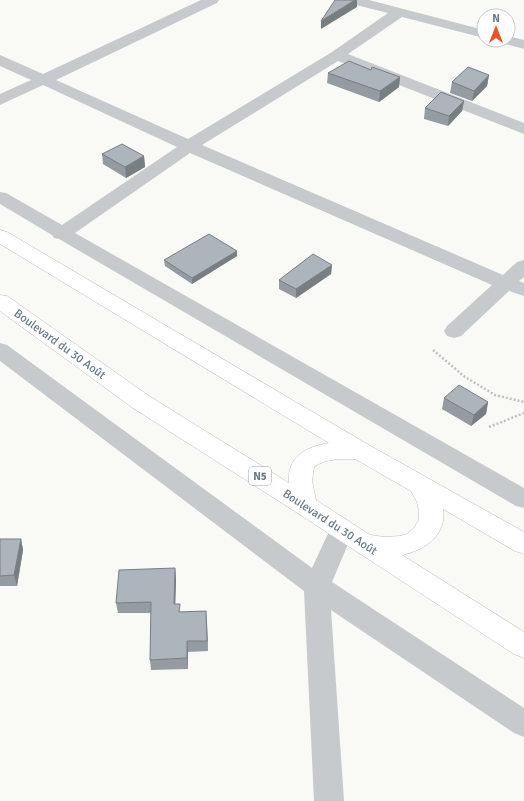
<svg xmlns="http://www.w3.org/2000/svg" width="524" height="801" font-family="Signika,sans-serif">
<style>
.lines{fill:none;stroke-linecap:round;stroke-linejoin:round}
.highway-casing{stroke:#b8bcbf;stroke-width:1}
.path{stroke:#bfc2c4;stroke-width:2.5;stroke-dasharray:2 2;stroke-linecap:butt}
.minor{fill:#c6cacd;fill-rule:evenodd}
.highway{fill:#fff;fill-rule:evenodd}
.wall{fill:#949ca1}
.shaded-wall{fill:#787f83}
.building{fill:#acb5bb;stroke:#787f83}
.labels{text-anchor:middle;stroke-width:4;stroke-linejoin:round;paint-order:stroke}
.shield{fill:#fff;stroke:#94a1ac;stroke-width:1}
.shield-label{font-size:11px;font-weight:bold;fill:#667988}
.street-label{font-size:12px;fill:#667988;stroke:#fff}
</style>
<rect width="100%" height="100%" fill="#f9f9f6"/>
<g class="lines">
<!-- highway casing -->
<g class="highway-casing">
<path id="highway" d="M0,230L7,232L367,444L524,532V554L515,551L443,509C447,535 425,550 402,555L524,632V658L514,654L296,512L133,408L0,311V295L7,296L149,396L289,483C287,456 306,447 329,443L0,244ZM355,459L411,491L417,502L419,511V520L414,528L407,534L400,536L385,537L370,535L316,500L312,481L314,467C326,458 341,459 355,459Z"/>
</g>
<!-- path -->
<g class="path">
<path d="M433,350L465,377L495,395L524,402"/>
<path d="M489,427L524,413"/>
</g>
<!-- minor -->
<g class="minor">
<path d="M201,0H219L217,3L56,80L188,139L332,52L388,13L348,3L346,0H369L484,30V38L402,17L348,54L524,123V134L338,61L202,145L503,275L517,262L524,260V277L519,281L524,283V296L509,291L461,336L454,338L447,336L444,331L447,326L492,285L190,153L75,233L524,488V508L516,506L59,239L54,238L52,235L0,204V192L6,193L62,225L177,147L43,85L0,105V94L31,80L0,66V55L43,74Z"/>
<path d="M508,36L524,40V49L501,43L499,40H508Z"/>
<path d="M0,343L7,345L312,568L333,523L342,520L351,523L354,530L332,582L524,708V737L514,733L331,610L344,801H314L304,591L0,361Z"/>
</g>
<!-- highway -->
<use href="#highway" class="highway"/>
</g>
<!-- wall -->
<g class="wall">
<path d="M371,70L400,77L399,87L379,102L327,83L328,73Z"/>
<path d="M489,75L487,86L472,101L450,93L452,82Z"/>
<path d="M464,101L462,111L448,126L424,119L425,108Z"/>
<path d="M102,154L144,156L145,167L126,178L103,164Z"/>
<path d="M237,251V256L192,284L165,266L164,260Z"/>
<path d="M332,265L331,274L296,298L279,289V280Z"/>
<path d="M444,398L488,402L486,414L471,426L442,409Z"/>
<path d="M0,539H21L23,550L17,586H0Z"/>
<path d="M175,568L176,579L175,604L180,612L206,611L208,651L188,652V669L151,670L150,660L151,613H118L116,603Z"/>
</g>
<!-- shaded-wall -->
<g class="shaded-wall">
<path d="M355,0H357V7L321,29V21Z"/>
<path d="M489,75L487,86L472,101L474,91Z"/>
<path d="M400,77L399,87L379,102L380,91Z"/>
<path d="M464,101L462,111L448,126L449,116Z"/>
<path d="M144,156L145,167L126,178L125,167Z"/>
<path d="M237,251V256L192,284V278Z"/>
<path d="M332,265L331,274L296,298V289Z"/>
<path d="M488,402L486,414L471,426L474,415Z"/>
<path d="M21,539L23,550L17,586L14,575Z"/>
<path d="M175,568L176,579L175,615L174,604Z"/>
<path d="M206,611L207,622L208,651L207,641Z"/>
<path d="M187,641L188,652V669L187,658Z"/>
</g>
<!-- building -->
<g class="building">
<path d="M335,0H355L321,21Z"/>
<path d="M349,61L371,70L372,67L400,77L380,91L328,73Z"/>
<path d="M468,67L489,75L474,91L452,82Z"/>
<path d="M441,92L464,101L449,116L425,108Z"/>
<path d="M122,144L144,156L125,167L102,154Z"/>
<path d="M209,234L237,251L192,278L164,260Z"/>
<path d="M313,254L332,265L296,289L279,280Z"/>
<path d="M459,385L488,402L474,415L444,398Z"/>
<path d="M0,539H21L14,575L0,576Z"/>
<path d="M175,568L174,604H180L179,612L206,611L207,641H187V658L150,660L151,602L116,603L119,570Z"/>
</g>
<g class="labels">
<!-- shield labels -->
<rect class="shield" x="249" y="467" width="22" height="18" rx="3"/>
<g class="shield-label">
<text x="260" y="480">N5</text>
</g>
<!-- street labels -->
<g class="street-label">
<text transform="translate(60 344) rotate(36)" y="4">Boulevard du 30 Août</text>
<text transform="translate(330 522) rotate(33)" y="4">Boulevard du 30 Août</text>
</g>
</g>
<!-- north arrow -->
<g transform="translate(496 28)"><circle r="19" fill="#ffffff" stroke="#c2c9cf"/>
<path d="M0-3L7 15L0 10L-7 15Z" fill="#ec5122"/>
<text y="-6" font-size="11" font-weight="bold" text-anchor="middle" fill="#667988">N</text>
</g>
</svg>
